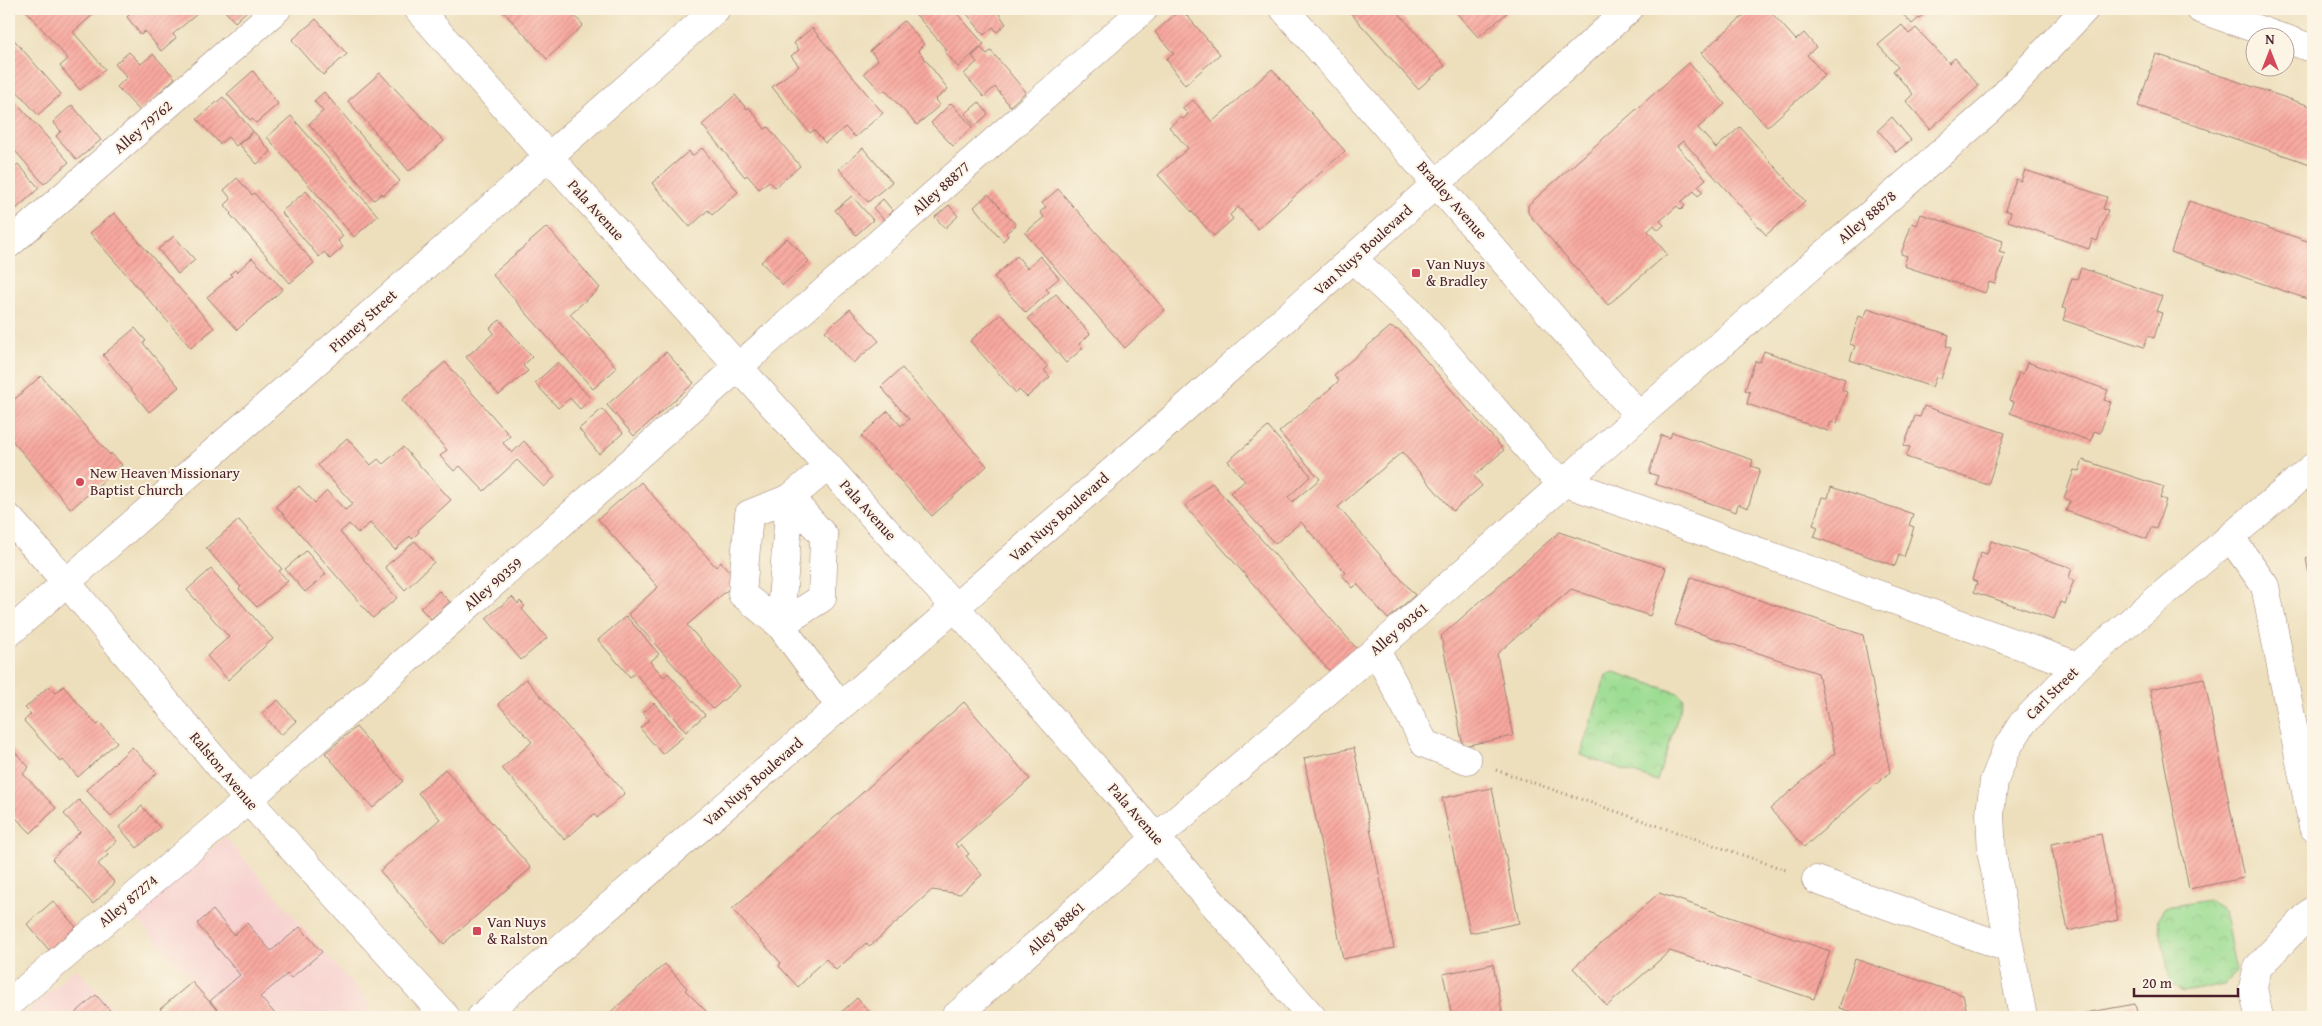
<svg xmlns="http://www.w3.org/2000/svg" width="2322" height="1026" font-family="'Gentium Book Plus',serif">
<style>
.built{fill:#f7d0cf}
.park{fill:url(#park-crowns);stroke:#747e5f}
.building{fill:url(#building-hatch)}
.lines{fill:none;stroke-linecap:round;stroke-linejoin:round}
.minor-casing{stroke:#9c7f74;stroke-width:29}
.major-casing{stroke:#9c7f74;stroke-width:29}
.path{stroke:#9c7f74;stroke-width:3;stroke-dasharray:1 4;stroke-linecap:butt}
.minor{stroke:#fff;stroke-width:28}
.major{stroke:#fff;stroke-width:28}
.poi-dot{fill:#d1495b;stroke:#fcf5e5;stroke-width:2}
.labels{text-anchor:middle;stroke-width:4;stroke-linejoin:round;paint-order:stroke}
.street-label{font-size:15px;fill:#4a1f2b;stroke:#fcf5e5}
.poi-label{font-size:15px;fill:#4a1f2b;stroke:#fcf5e5;text-anchor:start}
</style>
<defs>
<pattern id="park-crowns" width="20" height="18" patternUnits="userSpaceOnUse" patternTransform="scale(1.25)"><rect width="20" height="18" fill="#9ddd93"/><path d="M2 6a3 3 0 1 1 6 0M12 15a3 3 0 1 1 6 0" fill="none" stroke="#89bd7f"/></pattern>
<pattern id="building-hatch" width="6" height="6" patternUnits="userSpaceOnUse" patternTransform="scale(1.25)"><rect width="6" height="6" fill="#f8a89f"/><path d="M-1 1l2-2M0 6l6-6M5 7l2-2" fill="none" stroke="#d69089"/></pattern>
</defs>
<rect width="100%" height="100%" fill="#fcf5e5"/>
<filter id="ink" filterUnits="userSpaceOnUse"><feTurbulence type="fractalNoise" baseFrequency=".02" numOctaves="2"/><feDisplacementMap in="SourceGraphic" scale="10" xChannelSelector="R" yChannelSelector="G"/><feConvolveMatrix kernelMatrix="1 2 1 2 8 2 1 2 1" color-interpolation-filters="sRGB"/></filter>
<filter id="wash" filterUnits="userSpaceOnUse"><feTurbulence type="fractalNoise" baseFrequency=".0096" numOctaves="4" result="noise"/><feDisplacementMap in="SourceGraphic" scale="20" xChannelSelector="R" yChannelSelector="G"/><feGaussianBlur stdDeviation="1.12" result="paint"/><feColorMatrix in="noise" values="0 0 0 0 0 0 0 0 0 0 0 0 0 0 0 0 0 1.4 0 .05"/><feComposite in="paint" operator="in"/></filter>
<g filter="url(#wash)">
<rect width="100%" height="100%" fill="#eddfbc"/>
<!-- built -->
<g class="built">
<path d="M225,837L372,1007L360,1017H224L134,916Z"/>
<path d="M76,968L120,1017H22Z"/>
</g>
<!-- park -->
<g class="park">
<path d="M1614,672L1678,693L1682,697L1683,701L1657,781L1580,755L1606,675Z"/>
<path d="M2208,900L2224,910L2236,972L2225,984L2183,992L2171,985L2158,919L2166,907Z"/>
</g>
<g id="blocks">
<!-- building -->
<g class="building">
<path d="M25,9H92L95,13L73,32L105,69L80,90L60,66L68,59Z"/>
<path d="M124,9H193L197,14L173,34L176,38L161,51L145,31L141,35L127,17L129,15Z"/>
<path d="M223,9H249L235,22Z"/>
<path d="M501,9H568L583,25L547,59Z"/>
<path d="M911,9H953L984,44L958,67L945,52L947,50Z"/>
<path d="M974,9H996L1006,24L997,32L993,27L984,35L967,14Z"/>
<path d="M1181,9L1220,54L1185,85L1166,59L1174,54L1155,32Z"/>
<path d="M1347,9H1395L1445,66L1418,89Z"/>
<path d="M1453,9H1503L1507,13L1478,37Z"/>
<path d="M1751,9H1768L1796,40L1804,33L1816,47L1807,55L1825,75L1767,127L1701,53Z"/>
<path d="M1898,9H1930L1912,24Z"/>
<path d="M316,19L347,54L323,75L292,40Z"/>
<path d="M904,21L924,44L918,50L948,89L935,100L940,105L917,125L885,90L882,93L864,73L878,60L870,51Z"/>
<path d="M1902,25L1909,34L1916,28L1949,63L1955,58L1979,86L1930,129L1906,101L1913,94L1893,71L1898,67L1878,45Z"/>
<path d="M812,28L883,113L855,137L845,127L825,143L814,130L810,133L772,87L799,66L791,56L799,50L794,43Z"/>
<path d="M9,34L61,94L38,115L9,82Z"/>
<path d="M981,48L987,54L991,51L1026,92L1010,106L995,87L984,97L964,74L977,62L972,56Z"/>
<path d="M129,52L141,64L153,54L175,78L140,111L117,87L127,77L115,64Z"/>
<path d="M2156,54L2313,107V165L2138,106Z"/>
<path d="M1689,63L1725,104L1698,128L1716,148L1740,127L1805,201L1766,235L1683,141L1677,146L1706,179L1698,186L1703,192L1698,196L1694,191L1681,202L1685,206L1681,210L1677,206L1660,221L1664,225L1658,230L1654,225L1648,231L1667,254L1608,305L1528,213V205Z"/>
<path d="M1272,69L1345,151L1258,229L1238,207L1230,215L1233,219L1214,236L1158,175L1188,148L1169,127L1181,117L1183,119L1188,114L1182,108L1193,100L1212,122Z"/>
<path d="M253,71L278,104L256,123L252,119L250,120L227,94Z"/>
<path d="M380,73L444,141L409,171L348,101Z"/>
<path d="M324,92L400,181L383,195L382,193L374,200L309,124L323,111L314,101Z"/>
<path d="M9,94L69,162L44,184L9,144Z"/>
<path d="M735,95L747,109L749,107L765,129L768,127L800,166L775,187L769,181L759,189L747,175L745,177L702,125Z"/>
<path d="M223,97L253,131L236,146L228,137L220,144L197,119Z"/>
<path d="M979,102L988,114L975,126L965,114Z"/>
<path d="M951,103L973,127L953,146L931,123Z"/>
<path d="M72,105L101,140L77,160L56,136L61,131L53,122Z"/>
<path d="M291,116L378,216L354,237L267,137Z"/>
<path d="M1892,117L1911,140L1896,152L1878,130Z"/>
<path d="M254,132L271,152L257,164L239,144Z"/>
<path d="M702,148L738,192L712,215L708,210L690,227L652,183L689,151L692,156Z"/>
<path d="M863,148L892,182L868,202L839,169Z"/>
<path d="M18,164L39,188L15,210L9,203V172Z"/>
<path d="M2025,170L2107,197L2103,209L2108,210L2097,241L2092,239L2089,249L2008,221L2011,212L2005,210L2016,179L2021,181Z"/>
<path d="M237,178L252,195L254,193L314,263L290,283L230,214L231,213L225,205L231,199L224,190Z"/>
<path d="M1058,189L1165,310L1125,348L1025,233L1044,217L1040,212L1046,207L1042,203Z"/>
<path d="M306,191L343,236L338,241L343,247L330,259L324,252L319,257L281,212Z"/>
<path d="M988,194L1016,225L1006,233L1008,236L1003,241L974,207Z"/>
<path d="M852,196L873,220L856,235L835,210Z"/>
<path d="M883,199L893,211L884,220L873,208Z"/>
<path d="M2189,201L2313,243V301L2171,252Z"/>
<path d="M949,205L958,216L945,228L935,217Z"/>
<path d="M114,213L214,328L191,348L90,233Z"/>
<path d="M1921,214L2003,241L1999,252L2005,254L1995,284L1989,282L1985,293L1904,266L1907,256L1901,254L1912,223L1917,225Z"/>
<path d="M547,227L600,288L570,314L617,368L593,389L492,274Z"/>
<path d="M174,236L195,260L178,274L158,249Z"/>
<path d="M787,238L809,261L783,285L761,262Z"/>
<path d="M1017,256L1027,268L1040,256L1059,278L1046,289L1049,292L1026,313L994,277Z"/>
<path d="M252,258L283,289L237,330L207,297L232,276L230,274L235,270L237,272Z"/>
<path d="M2081,268L2162,296L2156,311L2162,313L2154,338L2148,336L2144,347L2063,320L2067,309L2062,308L2072,278L2077,279Z"/>
<path d="M1056,294L1090,334L1079,344L1083,348L1066,363L1028,318Z"/>
<path d="M1868,308L1949,335L1946,346L1951,348L1941,379L1936,377L1932,387L1850,360L1855,346L1850,344L1859,316L1864,318Z"/>
<path d="M850,309L879,341L853,363L825,331Z"/>
<path d="M1001,314L1048,367L1044,370L1050,377L1027,397L1019,390L1016,393L970,341Z"/>
<path d="M500,320L532,357L523,366L528,371L499,395L466,357L494,333L490,328Z"/>
<path d="M1390,327L1400,331L1504,450L1474,476L1482,486L1453,511L1402,452L1338,507L1415,595L1388,619L1357,584L1353,588L1342,575L1346,573L1301,522L1275,544L1230,493L1245,481L1228,461L1268,427L1311,476L1288,497L1292,502L1320,479L1279,432L1339,381L1334,375Z"/>
<path d="M135,328L146,341L143,343L179,387L149,412L103,355Z"/>
<path d="M1764,351L1845,379L1842,390L1847,392L1837,423L1831,421L1828,431L1747,404L1750,392L1745,390L1755,361L1760,362Z"/>
<path d="M666,352L694,383L634,436L607,405Z"/>
<path d="M445,362L510,436L503,443L512,453L524,441L555,477L544,487L517,460L484,491L460,466L454,471L440,456L447,450L402,400Z"/>
<path d="M558,362L591,399L580,409L570,398L558,408L535,383Z"/>
<path d="M2027,362L2108,390L2104,400L2111,402L2100,433L2094,431L2091,441L2010,413L2014,402L2009,400L2019,372L2023,374Z"/>
<path d="M902,368L987,466L932,516L861,436L888,411L901,426L909,419L881,387Z"/>
<path d="M41,376L110,455L111,453L122,465L71,509L9,437V404Z"/>
<path d="M1924,406L2005,433L1988,485L1906,457L1910,447L1904,446L1915,416L1920,417Z"/>
<path d="M602,409L623,433L599,454L579,429Z"/>
<path d="M1672,432L1753,460L1751,466L1760,469L1748,508L1738,504L1736,512L1655,484L1658,476L1649,473L1661,435L1670,438Z"/>
<path d="M347,438L371,465L378,459L383,464L403,447L451,500L418,530L419,532L412,539L410,536L395,550L370,523L358,533L349,524L340,532L397,598L373,618L276,506L299,486L315,503L327,491L345,510L353,504L318,465Z"/>
<path d="M2083,460L2164,487L2160,498L2166,500L2156,529L2151,527L2147,539L2066,511L2070,501L2064,498L2074,470L2079,471Z"/>
<path d="M641,482L716,567L721,562L738,581L687,625L740,686L713,709L628,614L658,587L598,519Z"/>
<path d="M1212,483L1358,650L1331,673L1185,506Z"/>
<path d="M1831,487L1913,514L1909,525L1914,527L1904,557L1899,555L1895,566L1814,537L1818,527L1813,525L1822,497L1828,498Z"/>
<path d="M239,520L282,569L279,571L288,581L257,607L239,589L241,587L206,548Z"/>
<path d="M1559,532L1666,568L1650,616L1571,589L1497,654L1513,736L1463,746L1441,636Z"/>
<path d="M415,541L434,562L405,590L385,567Z"/>
<path d="M1991,541L2072,568L2069,578L2074,580L2065,604L2060,602L2054,619L1974,592L1977,582L1972,580L1981,552L1987,554Z"/>
<path d="M306,551L326,574L305,592L285,569Z"/>
<path d="M2313,556V591H2312L2306,558Z"/>
<path d="M211,569L273,639L228,680L207,656L229,637L187,590Z"/>
<path d="M1691,577L1863,635L1890,772L1804,847L1770,809L1835,753L1818,673L1675,625Z"/>
<path d="M439,591L450,602L431,619L420,608Z"/>
<path d="M512,597L518,604L520,601L525,606L522,609L547,638L521,660L486,618Z"/>
<path d="M626,616L659,654L650,662L664,677L668,673L705,715L686,732L635,673L630,677L598,640Z"/>
<path d="M2204,678L2244,878L2189,889L2150,689Z"/>
<path d="M526,679L625,793L597,818L594,814L565,840L502,768L532,742L498,704Z"/>
<path d="M49,686L56,693L63,686L97,725L100,723L117,742L78,777L63,760L61,762L24,721L31,714L25,708Z"/>
<path d="M278,700L296,721L281,735L262,713Z"/>
<path d="M964,702L1030,779L955,844L958,848L961,844L969,854L966,856L982,875L960,894L932,890L869,947L866,943L836,970L826,959L809,974L810,975L798,987L779,966L781,963L732,909Z"/>
<path d="M654,703L684,736L662,754L640,728L649,720L643,713Z"/>
<path d="M356,727L403,781L373,808L325,753Z"/>
<path d="M9,746L29,767L23,774L56,808L31,833L13,815L11,817L9,814Z"/>
<path d="M132,747L157,773L111,816L86,790Z"/>
<path d="M1354,748L1394,948L1343,959L1304,758Z"/>
<path d="M445,769L531,868L444,944L380,871L440,819L418,793Z"/>
<path d="M1492,788L1519,923L1470,933L1442,798Z"/>
<path d="M79,800L117,841L105,852L108,855L98,864L115,883L93,904L52,859L80,832L64,814Z"/>
<path d="M142,806L160,828L137,848L119,827Z"/>
<path d="M2101,834L2118,920L2068,931L2051,844Z"/>
<path d="M1659,893L1830,951L1814,999L1670,951L1607,1006L1573,968Z"/>
<path d="M53,901L76,927L49,950L27,924Z"/>
<path d="M213,910L234,935L247,923L271,951L300,927L322,952L291,978L287,974L260,997L278,1017H224L210,1001L240,975L197,924Z"/>
<path d="M1855,959L1963,995L1968,1017H1868L1839,1008Z"/>
<path d="M665,964L687,988L685,990L712,1017H605Z"/>
<path d="M1493,964L1503,1017H1452L1443,974Z"/>
<path d="M192,982L223,1017H167L160,1009Z"/>
<path d="M96,995L113,1014L112,1017H71Z"/>
<path d="M857,998L874,1017H836Z"/>
<path d="M2135,1004L2138,1017H2086L2085,1013Z"/>
</g>
</g>
</g>
<g filter="url(#ink)">
<use href="#blocks" fill-opacity="0" stroke="#9c7f74" stroke-width="1"/>
<g class="lines">
<!-- minor casing -->
<g class="minor-casing">
<g id="minor">
<path d="M418,9L548,156L955,607L1312,1017"/>
<path d="M1284,9L1639,416"/>
<path d="M2200,9L2282,38"/>
<path d="M2284,38L2313,49"/>
<path d="M9,244L277,9"/>
<path d="M1353,259L1415,317L1544,467L1564,482L2078,666"/>
<path d="M828,466L790,498L749,514L742,594L780,625L840,706"/>
<path d="M9,518L67,583L248,800L446,1017"/>
<path d="M2231,538L2265,586L2313,827"/>
<path d="M780,625L822,598L824,536L790,498"/>
<path d="M780,625L790,498"/>
<path d="M9,633L716,9"/>
<path d="M1376,650L1425,744L1467,760"/>
<path d="M1816,880L2008,948"/>
<path d="M9,1003L248,800L1144,9"/>
<path d="M955,1017L1156,838L1376,650L1639,416L1989,111L2085,9"/>
<path d="M2023,1017L1992,855L1990,813L1994,781L2007,748L2022,724L2078,666L2313,467"/>
<path d="M2259,1017L2253,987L2258,967L2313,910"/>
</g>
</g>
<!-- major casing -->
<g class="major-casing">
<path id="major" d="M481,1017L1159,431L1437,183L1629,9"/>
</g>
<!-- path -->
<path class="path" d="M1496,770L1786,870"/>
<!-- minor -->
<use href="#minor" class="minor"/>
<!-- major -->
<use href="#major" class="major"/>
</g>
</g>
<!-- markers -->
<g class="poi-dot">
<rect x="1411" y="268" width="10" height="10" rx="2.5"/>
<circle cx="80" cy="482" r="5"/>
<rect x="472" y="926" width="10" height="10" rx="2.5"/>
</g>
<g class="labels">
<!-- street labels -->
<g class="street-label">
<text transform="translate(143 127) rotate(-41)" y="5">Alley 79762</text>
<text transform="translate(941 188) rotate(-42)" y="5">Alley 88877</text>
<text transform="translate(1452 200) rotate(49)" y="5">Bradley Avenue</text>
<text transform="translate(596 210) rotate(48)" y="5">Pala Avenue</text>
<text transform="translate(1867 217) rotate(-41)" y="5">Alley 88878</text>
<text transform="translate(1363 250) rotate(-42)" y="5">Van Nuys Boulevard</text>
<text transform="translate(363 321) rotate(-42)" y="5">Pinney Street</text>
<text transform="translate(868 510) rotate(48)" y="5">Pala Avenue</text>
<text transform="translate(1059 517) rotate(-41)" y="5">Van Nuys Boulevard</text>
<text transform="translate(493 584) rotate(-41)" y="5">Alley 90359</text>
<text transform="translate(1399 629) rotate(-41)" y="5">Alley 90361</text>
<text transform="translate(2052 693) rotate(-45)" y="5">Carl Street</text>
<text transform="translate(224 771) rotate(50)" y="5">Ralston Avenue</text>
<text transform="translate(753 782) rotate(-41)" y="5">Van Nuys Boulevard</text>
<text transform="translate(1136 814) rotate(49)" y="5">Pala Avenue</text>
<text transform="translate(128 901) rotate(-40)" y="5">Alley 87274</text>
<text transform="translate(1056 928) rotate(-42)" y="5">Alley 88861</text>
</g>
<!-- poi labels -->
<g class="poi-label">
<text x="1426" y="269">Van Nuys<tspan x="1426" dy="17">&amp; Bradley</tspan></text>
<text x="90" y="478">New Heaven Missionary<tspan x="90" dy="17">Baptist Church</tspan></text>
<text x="487" y="927">Van Nuys<tspan x="487" dy="17">&amp; Ralston</tspan></text>
</g>
</g>
<!-- margin -->
<rect width="2322" height="1026" fill="none" stroke="#fcf5e5" stroke-width="30"/>
<!-- north arrow -->
<g transform="translate(2270 52)"><circle r="24" fill="#fcf5e5" stroke="#b59f9b"/>
<path d="M0-4L9 19L0 12L-9 19Z" fill="#d1495b"/>
<text y="-8" font-size="14" font-weight="bold" text-anchor="middle" fill="#4a1f2b">N</text>
</g>
<!-- scale -->
<path d="M2134 988v8h104v-8" fill="none" stroke="#4a1f2b" stroke-width="2.5"/>
<text x="2142" y="988" font-size="15" fill="#4a1f2b" stroke="#fcf5e5" stroke-width="4" paint-order="stroke">20 m</text>
</svg>
